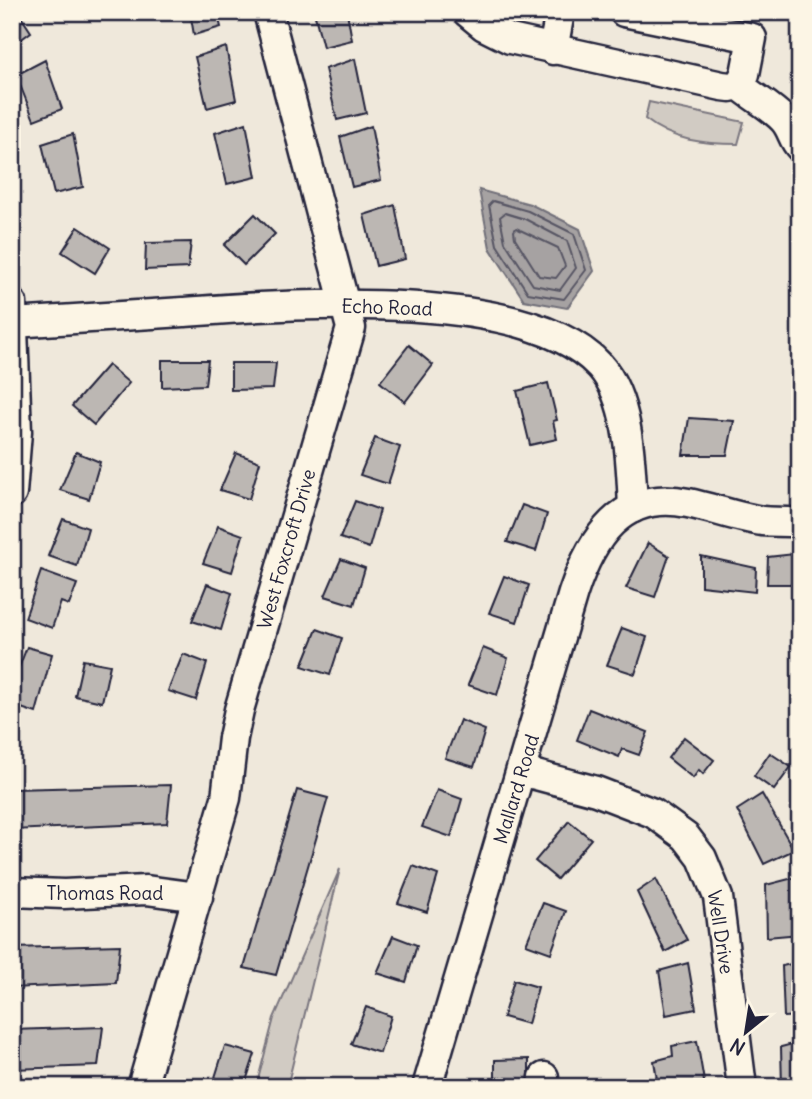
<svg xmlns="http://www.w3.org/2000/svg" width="812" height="1099" font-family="Delius,sans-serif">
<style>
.green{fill:#d1cbc3;stroke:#7a767f;stroke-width:2}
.water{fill:#a6a2a2;stroke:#716f79;stroke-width:2}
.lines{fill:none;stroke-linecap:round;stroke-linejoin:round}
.shore{stroke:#575564;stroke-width:2}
.building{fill:#bcb7b3;stroke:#22223b;stroke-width:2}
.minor-casing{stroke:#22223b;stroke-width:33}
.minor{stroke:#fcf5e5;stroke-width:28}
.labels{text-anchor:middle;stroke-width:5;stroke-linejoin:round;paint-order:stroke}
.street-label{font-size:19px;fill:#22223b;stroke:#fcf5e5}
</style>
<rect width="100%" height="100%" fill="#efe8db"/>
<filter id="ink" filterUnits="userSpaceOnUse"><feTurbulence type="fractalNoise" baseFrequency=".0143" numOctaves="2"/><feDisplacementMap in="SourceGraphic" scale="14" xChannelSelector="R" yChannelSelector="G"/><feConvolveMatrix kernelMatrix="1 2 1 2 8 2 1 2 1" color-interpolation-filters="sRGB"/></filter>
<g filter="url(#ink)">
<!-- green -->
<g class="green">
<path d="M649,102L744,122L738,144C704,144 673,141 645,119Z"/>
<path d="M340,869L287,1087H256L274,1018Z"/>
</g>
<!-- water -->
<path class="water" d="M479,190L530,204L580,229L594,271L567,308L524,300L490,248Z"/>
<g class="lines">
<!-- shore -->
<g class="shore">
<path d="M493,201L528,211L574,234L586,270L564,299L528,293L497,245L489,205Z"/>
<path d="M505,213L525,219L567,241L576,268L560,290L533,285L505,242L500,217Z"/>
<path d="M516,228L558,248L565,266L556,278L539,276L515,238L514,231Z"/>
</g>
</g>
<!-- building -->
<g class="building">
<path d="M12,12H18L31,32L12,46Z"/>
<path d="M190,12H217L221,27L194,35Z"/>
<path d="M314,12H347L352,40L323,47Z"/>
<path d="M226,47L236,100L207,108L195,57Z"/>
<path d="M355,59L366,113L337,120L325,69Z"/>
<path d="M45,60L62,109L34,120L16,75Z"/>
<path d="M246,123L256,177L227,184L215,133Z"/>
<path d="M371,126L381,180L352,187L340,137Z"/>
<path d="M73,134L83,187L54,194L42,144Z"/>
<path d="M395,205L405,259L376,266L364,215Z"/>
<path d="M255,214L275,234L244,265L224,245Z"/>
<path d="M78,227L110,248L95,273L62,252Z"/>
<path d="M191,242L188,268L145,270L146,243Z"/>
<path d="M409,345L433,365L405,402L380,382Z"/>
<path d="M162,360H208L205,385L162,387Z"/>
<path d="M231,363H276L273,389L231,390Z"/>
<path d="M108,365L129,383L94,425L72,406Z"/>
<path d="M548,383L557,420L553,421L557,439L530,445L517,391Z"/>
<path d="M689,418L734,421L727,455H683Z"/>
<path d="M375,438L400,447L388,484L360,475Z"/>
<path d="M76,452L100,462L89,499L60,490Z"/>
<path d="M236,453L260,462L249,499L220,490Z"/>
<path d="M355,501L380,510L369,548L340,538Z"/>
<path d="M522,505L547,514L536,551L507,542Z"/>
<path d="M63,519L88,528L77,566L48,556Z"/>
<path d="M218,526L243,535L232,572L203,563Z"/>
<path d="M648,543L669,556L655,597L626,588Z"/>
<path d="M794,554V584H767L768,557Z"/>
<path d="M701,556L756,568L755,592L701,586Z"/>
<path d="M341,559L365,568L354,605L325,596Z"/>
<path d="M41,571L77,584L69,605L61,602L52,628L25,618Z"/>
<path d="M504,576L529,585L517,622L489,613Z"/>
<path d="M207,584L232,593L221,630L192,621Z"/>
<path d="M622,628L647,637L635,674L607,665Z"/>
<path d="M317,629L342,638L330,675L302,666Z"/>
<path d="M27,647L52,654L36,713L12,705V685Z"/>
<path d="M483,648L508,658L497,695L468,685Z"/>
<path d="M183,654L207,663L196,700L168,691Z"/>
<path d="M83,660L110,665L102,702L75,696Z"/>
<path d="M589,709L648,732L639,755L622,749L619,757L577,740Z"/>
<path d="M460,720L485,730L474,767L445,758Z"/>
<path d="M684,737L714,760L703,774L699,770L693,778L668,758Z"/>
<path d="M770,753L791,767L774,790L754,776Z"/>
<path d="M171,785L167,823L12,830V789Z"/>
<path d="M297,790L328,798L276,975L244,968Z"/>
<path d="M437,790L462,799L451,837L422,827Z"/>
<path d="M762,794L794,850L764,864L737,810Z"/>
<path d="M569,821L591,839L557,879L535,861Z"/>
<path d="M413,866L438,875L427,912L398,903Z"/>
<path d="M797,877L800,934L767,937L766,885Z"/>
<path d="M656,879L687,940L665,952L637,892Z"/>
<path d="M543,903L566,911L551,953L526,944Z"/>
<path d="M393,936L417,945L406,982L377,973Z"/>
<path d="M120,945L116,983L12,988V948Z"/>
<path d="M800,962V1016L784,1017L782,966Z"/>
<path d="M688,963L696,1009L666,1015L659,971Z"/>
<path d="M514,980L538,987L528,1024L503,1017Z"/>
<path d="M366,1007L391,1016L380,1053L351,1044Z"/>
<path d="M103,1027L98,1066L12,1069V1030Z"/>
<path d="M697,1041L705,1087H676L675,1082L658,1086L654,1061L673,1056L672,1046Z"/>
<path d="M800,1042V1087H782L781,1047Z"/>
<path d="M225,1046L255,1054L244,1087H212Z"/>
<path d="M529,1059V1087H495V1060Z"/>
</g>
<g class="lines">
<!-- minor casing -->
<g class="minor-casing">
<g id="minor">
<path d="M467,12L484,26L510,39L722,86L730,87L739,85C753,97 770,106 783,119C792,128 792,139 800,147"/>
<path d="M624,12L752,38L745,74L739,85"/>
<path d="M553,50L560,12"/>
<path d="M12,303L17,432L12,493"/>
<path d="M13,323C69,319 126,316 183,312C285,305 525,285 600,366C630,399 631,466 633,508"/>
<path d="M521,771L596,791L653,813L686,837L702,858L718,897L742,1087"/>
<path d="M12,892L64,894L146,890L198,897"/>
<path d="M142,1087L226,798L233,738L239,710L351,328L268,12"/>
<path d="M427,1087L573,593C591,539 621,489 688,503C712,508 737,517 762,521C774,522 787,522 800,522"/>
<path d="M543,1087L544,1077"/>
</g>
</g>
<!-- minor -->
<use href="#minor" class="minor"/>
</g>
</g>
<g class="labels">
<!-- street labels -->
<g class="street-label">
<text transform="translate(387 307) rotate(2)" y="7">Echo Road</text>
<text transform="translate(286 549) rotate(-74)" y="7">West Foxcroft Drive</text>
<text transform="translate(516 789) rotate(-73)" y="7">Mallard Road</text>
<text x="105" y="900">Thomas Road</text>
<text transform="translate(721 932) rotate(81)" y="7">Well Drive</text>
</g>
</g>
<!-- margin -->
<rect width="812" height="1099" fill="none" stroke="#fcf5e5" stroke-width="42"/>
<rect x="21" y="21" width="770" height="1057" fill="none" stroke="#22223b" stroke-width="2.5" filter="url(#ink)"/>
<!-- north arrow -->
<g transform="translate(746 1032) rotate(210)" stroke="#fcf5e5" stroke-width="5" paint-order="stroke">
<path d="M0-5L12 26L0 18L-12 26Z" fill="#22223b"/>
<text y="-10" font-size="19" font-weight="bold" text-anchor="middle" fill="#22223b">N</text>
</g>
</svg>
